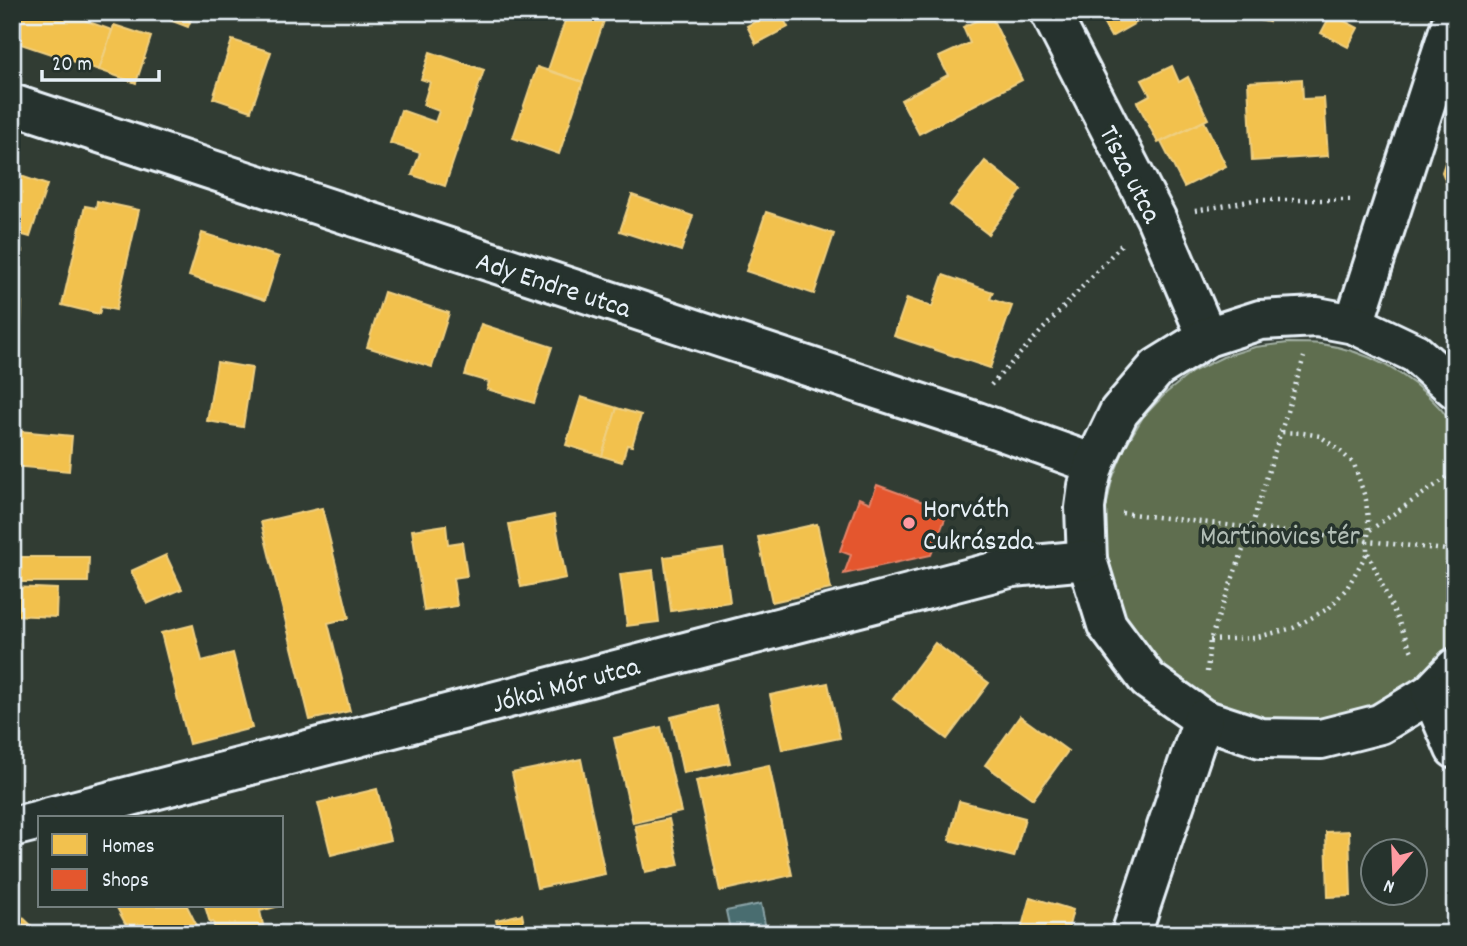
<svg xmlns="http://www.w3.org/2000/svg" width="1467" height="946" font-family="Dekko,sans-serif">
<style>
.green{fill:#5e6e50;stroke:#a3b0a4;stroke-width:2}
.water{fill:#4a6d70;stroke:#89a2a6;stroke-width:2}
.homes{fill:#f2c14e;stroke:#efcf81;stroke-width:2}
.shops{fill:#e4572e;stroke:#e5856b;stroke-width:2}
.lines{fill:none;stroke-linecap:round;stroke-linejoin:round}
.minor-casing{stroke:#e8f1f8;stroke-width:44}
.path{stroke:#e8f1f8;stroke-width:4.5;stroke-dasharray:2 5;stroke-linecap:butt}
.minor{stroke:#26332d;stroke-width:38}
.poi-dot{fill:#ff9aa2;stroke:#26332d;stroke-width:2.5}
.labels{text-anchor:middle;stroke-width:7;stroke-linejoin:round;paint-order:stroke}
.street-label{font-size:28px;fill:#e8f1f8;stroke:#26332d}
.poi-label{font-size:28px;fill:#e8f1f8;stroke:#26332d;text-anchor:start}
.park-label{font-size:28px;fill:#b1bdb5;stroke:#26332d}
</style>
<rect width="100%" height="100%" fill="#313c33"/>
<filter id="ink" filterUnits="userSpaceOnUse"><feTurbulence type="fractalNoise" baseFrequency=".0143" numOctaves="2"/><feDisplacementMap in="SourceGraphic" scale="14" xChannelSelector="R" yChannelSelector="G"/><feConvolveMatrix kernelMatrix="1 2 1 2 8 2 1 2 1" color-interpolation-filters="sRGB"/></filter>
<g filter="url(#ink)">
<!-- green -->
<path class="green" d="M1288,343C1299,343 1310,343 1321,344C1365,350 1409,373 1439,407C1445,413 1449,421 1455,429V639L1449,649L1428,672L1404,692L1347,718L1285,725L1221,710L1163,672L1122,615L1110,583L1104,548L1105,513L1112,479L1125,447L1143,417L1166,393L1192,372L1223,357L1255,347Z"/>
<!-- water -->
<path class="water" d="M761,904L767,934H731L726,911Z"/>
<!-- homes -->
<g class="homes">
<path d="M13,12H89L86,21L112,30L99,70L12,41Z"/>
<path d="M149,12H194L188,27Z"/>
<path d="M568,12H607L583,82L548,70Z"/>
<path d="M773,12H780L788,27L756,44L747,26Z"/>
<path d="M1097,12H1155L1111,37Z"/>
<path d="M1249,12H1271L1269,22L1248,18Z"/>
<path d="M990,14L1022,80L919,134L901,100L948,75L939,57L970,43L963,27Z"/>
<path d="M1331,14L1358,28L1348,47L1321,33Z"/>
<path d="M114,25L151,37L136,83L99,70Z"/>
<path d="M232,40L271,52L251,111L213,98Z"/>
<path d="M430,52L484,70L445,186L412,175L420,153L390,143L401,110L435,122L439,111L423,105L430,82L421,79Z"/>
<path d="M1172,66L1179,82L1188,77L1208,119L1158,143L1137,102L1150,95L1142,80Z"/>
<path d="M537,67L583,82L559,154L513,138Z"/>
<path d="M1302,79L1303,99L1324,98L1328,156L1252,161L1248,82Z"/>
<path d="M1204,121L1226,166L1184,187L1161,142Z"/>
<path d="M1455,149V192L1449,190L1442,172L1448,154Z"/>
<path d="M985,161L1022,190L988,234L950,205Z"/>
<path d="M12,173L47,185L30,237L12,232Z"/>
<path d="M632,195L693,216L681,251L620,231Z"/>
<path d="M97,201L139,210L116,310L101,307L99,314L62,305L85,206L96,208Z"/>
<path d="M766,212L834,234L814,294L746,271Z"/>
<path d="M202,233L279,257L265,300L189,276Z"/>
<path d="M12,249L22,250L21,271L12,270Z"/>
<path d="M12,270L21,271L19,301H12Z"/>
<path d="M943,275L993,292L990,299L1012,306L990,368L894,336L907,298L932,307Z"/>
<path d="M384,292L449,313L432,367L367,347Z"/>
<path d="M12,301L22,302L21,327H12Z"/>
<path d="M481,324L552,347L534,403L487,389L489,382L465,375Z"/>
<path d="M217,362L252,368L243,427L207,421Z"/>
<path d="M581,397L617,408L602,456L566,445Z"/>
<path d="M617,408L641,415L632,446L627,445L622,462L602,456Z"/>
<path d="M12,427H19V431L72,436L69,471L12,466Z"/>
<path d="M322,508L349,618L328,623L350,711L310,720L261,522Z"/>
<path d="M554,515L566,578L521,587L509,524Z"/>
<path d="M817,524L831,589L772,602L758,537Z"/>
<path d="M446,525L448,544L462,542L467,576L453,578L457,606L424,611L412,530Z"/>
<path d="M723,549L730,602L671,611L664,557Z"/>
<path d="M166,555L182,589L147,604L131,571Z"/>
<path d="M13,557H89L88,582H12Z"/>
<path d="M653,570L659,622L627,626L620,574Z"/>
<path d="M12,587L57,589L56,617L12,615Z"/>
<path d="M193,625L202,661L233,653L252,728L189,744L161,633Z"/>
<rect x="12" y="643" width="6" height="36"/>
<path d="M935,643L989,683L947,739L893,699Z"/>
<path d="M828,683L840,738L782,750L770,695Z"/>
<path d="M717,706L730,763L683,773L671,717Z"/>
<path d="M1020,716L1068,751L1033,799L985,765Z"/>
<path d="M661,727L681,812L633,823L614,738Z"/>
<path d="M581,759L605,874L537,888L512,773Z"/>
<path d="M769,765L792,875L720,891L696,781Z"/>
<path d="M377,789L390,840L331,855L318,803Z"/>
<path d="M959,801L1025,818L1014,857L949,840Z"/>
<path d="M669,819L679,865L645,872L635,826Z"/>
<path d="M1349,831L1351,896L1328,897L1326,832Z"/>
<path d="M1030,897L1073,910L1067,934H1020Z"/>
<path d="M116,906H187L201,934H131Z"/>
<path d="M205,906H275L276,907L260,911L265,934H216L213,922L210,923Z"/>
<path d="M12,907L40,934H12Z"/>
<path d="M522,914L526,934H499L496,920Z"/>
</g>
<!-- shops -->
<path class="shops" d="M877,485L948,511L931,555L844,574L851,555L840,551L859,498L870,503Z"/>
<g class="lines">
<!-- minor casing -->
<g class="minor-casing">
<g id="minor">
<path d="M1050,12L1156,218L1207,337"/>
<path d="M12,104L977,422L1094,464"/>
<path d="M1354,324L1455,12"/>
<path d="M1455,389L1415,353L1354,324L1317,317L1260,320L1207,337L1157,368L1119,412L1094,464L1088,486L1085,508L1087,560L1107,625L1148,680L1203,719L1261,738L1321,739L1380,724L1431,693L1455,668"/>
<path d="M1431,693L1455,749"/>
<path d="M46,818L1013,567L1087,560"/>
<path d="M12,827L40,820"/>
<path d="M1131,934L1203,719"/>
</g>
</g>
<!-- path -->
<g class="path">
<path d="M1195,211L1254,200H1353"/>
<path d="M991,385L1123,243"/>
<path d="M1122,513L1455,551"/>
<path d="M1370,530L1455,472"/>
<path d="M1368,553L1413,654"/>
<path d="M1210,640L1254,638L1293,628L1329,608L1347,588L1367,553V541L1369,530L1366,500L1354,464L1339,450L1320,436L1303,433L1280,432"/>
<path d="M1207,672L1210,640L1251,528L1304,357"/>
</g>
<!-- minor -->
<use href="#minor" class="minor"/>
</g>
</g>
<!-- markers -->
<circle class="poi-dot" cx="909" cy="523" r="7"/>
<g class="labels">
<!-- street labels -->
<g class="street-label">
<text transform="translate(1132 173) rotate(63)" y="10">Tisza utca</text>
<text transform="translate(554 283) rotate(18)" y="10">Ady Endre utca</text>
<text transform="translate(565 683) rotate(-15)" y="10">Jókai Mór utca</text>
</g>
<!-- poi labels -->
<g class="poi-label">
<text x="923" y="517">Horváth<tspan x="923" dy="32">Cukrászda</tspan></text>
</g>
<!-- park labels -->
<g class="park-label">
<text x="1280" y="544">Martinovics tér</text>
</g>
</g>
<!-- margin -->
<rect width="1467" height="946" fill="none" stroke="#26332d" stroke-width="42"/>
<rect x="21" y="21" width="1425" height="904" fill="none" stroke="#e8f1f8" stroke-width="2.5" filter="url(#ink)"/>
<!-- legend -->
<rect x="38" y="816" width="245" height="91" fill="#26332d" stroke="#747f7e" stroke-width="2"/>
<rect x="52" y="834" width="35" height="21" fill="#f2c14e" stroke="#747f7e" stroke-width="2"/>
<text x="102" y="852" font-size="21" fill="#e8f1f8">Homes</text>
<rect x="52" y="869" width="35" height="21" fill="#e4572e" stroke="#747f7e" stroke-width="2"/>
<text x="102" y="886" font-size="21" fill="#e8f1f8">Shops</text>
<!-- north arrow -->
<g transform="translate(1394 872) rotate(199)"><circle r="33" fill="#26332d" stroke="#747f7e" stroke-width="2"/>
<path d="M0-5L12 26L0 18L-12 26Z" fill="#ff9aa2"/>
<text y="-10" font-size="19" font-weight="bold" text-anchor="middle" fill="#e8f1f8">N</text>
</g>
<!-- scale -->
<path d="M42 70v10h117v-10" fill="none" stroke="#e8f1f8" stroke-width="3.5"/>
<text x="52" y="70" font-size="21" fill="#e8f1f8" stroke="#26332d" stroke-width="5" paint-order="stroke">20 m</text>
</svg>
